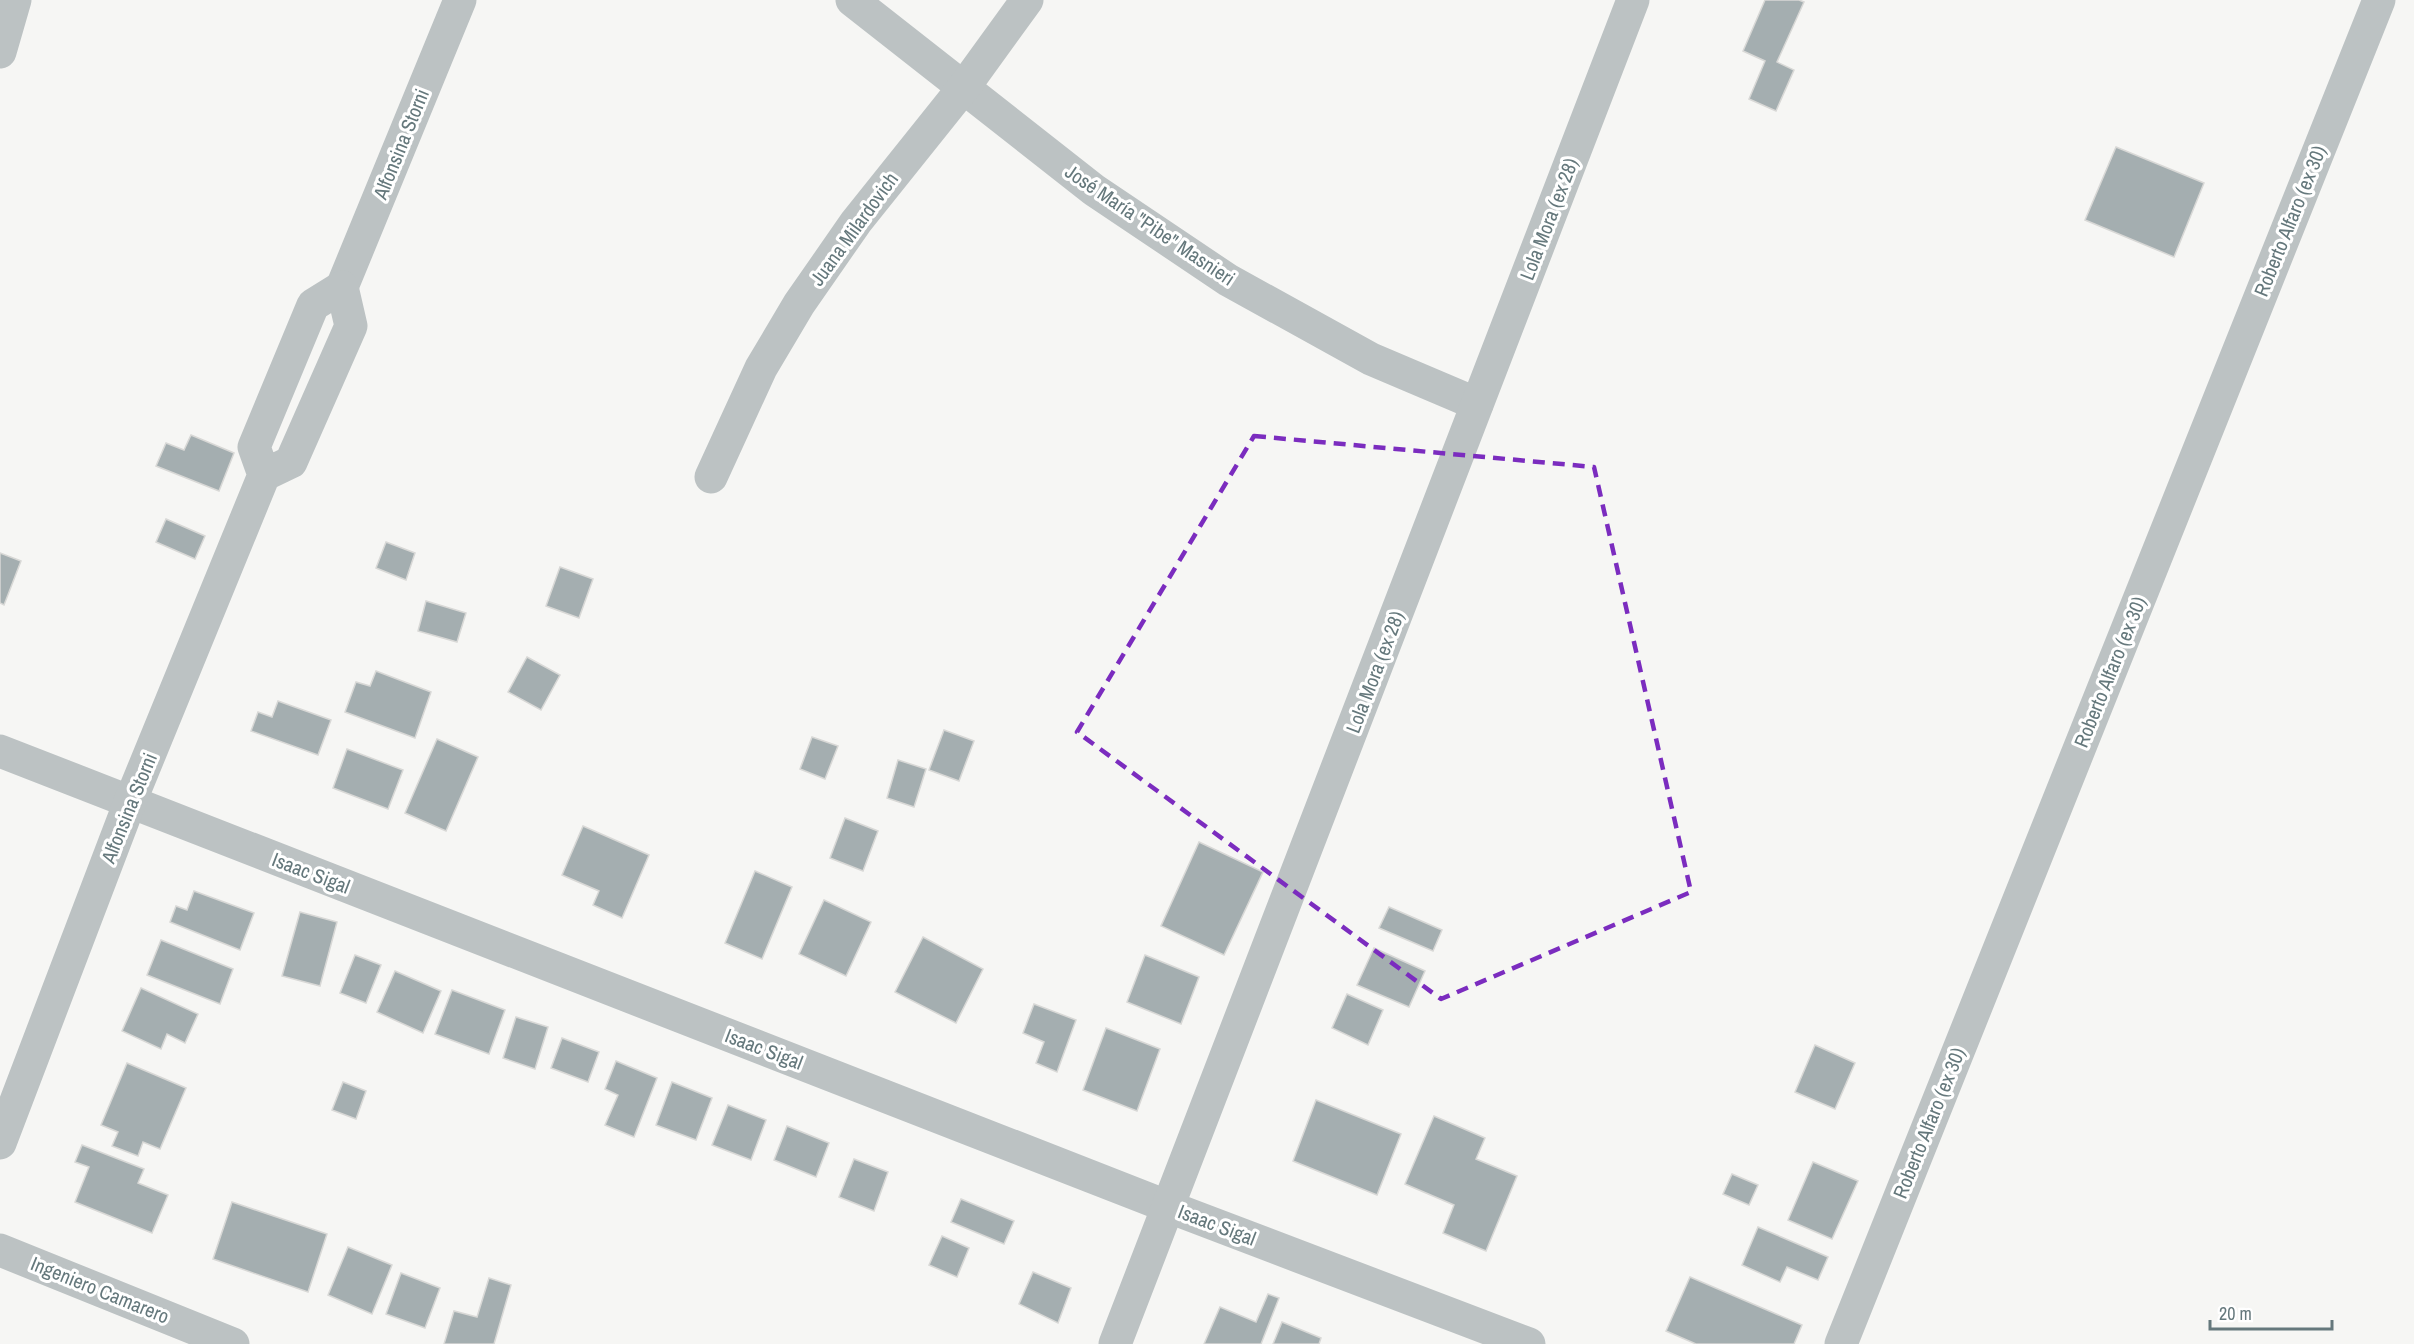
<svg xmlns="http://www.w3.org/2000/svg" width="2414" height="1344" font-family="'Archivo Narrow',sans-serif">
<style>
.building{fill:#a4aeb0;stroke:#d8d8d6;stroke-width:1.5}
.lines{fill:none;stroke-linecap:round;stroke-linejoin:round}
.street{stroke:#bcc2c3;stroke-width:33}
.marked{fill:none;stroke:#7b2cbf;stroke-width:4.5;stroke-dasharray:12 8;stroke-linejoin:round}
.labels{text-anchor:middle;stroke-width:6;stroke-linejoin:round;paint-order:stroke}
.street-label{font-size:20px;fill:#65787c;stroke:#fff}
</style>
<rect width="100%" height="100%" fill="#f6f6f4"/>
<!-- building -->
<g class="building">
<path d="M1765,0H1799L1804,2L1777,62L1794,70L1776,111L1749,99L1765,61L1743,51Z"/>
<path d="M2116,147L2204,183L2174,257L2085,220Z"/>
<path d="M191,435L234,453L219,491L156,466L166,443L184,450Z"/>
<path d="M166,519L205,536L195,559L156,542Z"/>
<path d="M386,542L415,553L406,580L376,568Z"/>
<path d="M0,553L21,561L4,605L0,603Z"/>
<path d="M560,567L593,579L579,618L546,606Z"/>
<path d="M426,601L466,613L457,642L418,631Z"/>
<path d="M527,657L560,675L541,710L508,692Z"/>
<path d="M376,671L431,692L415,738L345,712L356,682L370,686Z"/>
<path d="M278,701L331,720L318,755L251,731L258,712L272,717Z"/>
<path d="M944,730L974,741L959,781L929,770Z"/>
<path d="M812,737L838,746L825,779L800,769Z"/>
<path d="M437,739L478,757L446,831L405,813Z"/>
<path d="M347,749L403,770L388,809L333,788Z"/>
<path d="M898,760L926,769L914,807L887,798Z"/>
<path d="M845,818L878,831L863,871L830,858Z"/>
<path d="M583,826L649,855L622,918L593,905L599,891L562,875Z"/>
<path d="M1199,842L1263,872L1224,955L1161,926Z"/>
<path d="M755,871L792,887L762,959L725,943Z"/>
<path d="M194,891L254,913L240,950L170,922L176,906L187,910Z"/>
<path d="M824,900L871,922L846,976L799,954Z"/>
<path d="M1389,907L1442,930L1433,951L1379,928Z"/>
<path d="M300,912L337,922L320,986L282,976Z"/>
<path d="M923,937L983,969L956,1023L895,992Z"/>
<path d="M161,940L233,969L220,1004L147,975Z"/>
<path d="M1374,948L1425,971L1409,1007L1357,985Z"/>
<path d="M355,955L381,965L366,1003L340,993Z"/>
<path d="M1145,955L1199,977L1181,1024L1127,1002Z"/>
<path d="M395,971L441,991L423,1033L377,1012Z"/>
<path d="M141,988L198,1014L185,1043L167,1034L161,1049L122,1031Z"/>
<path d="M452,990L505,1010L489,1054L435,1034Z"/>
<path d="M1347,994L1383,1010L1368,1045L1332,1028Z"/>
<path d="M1034,1004L1076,1020L1057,1072L1036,1063L1044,1042L1023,1033Z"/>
<path d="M516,1017L548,1027L535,1069L503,1058Z"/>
<path d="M1106,1028L1160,1049L1137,1111L1083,1090Z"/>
<path d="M562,1038L599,1052L588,1082L551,1068Z"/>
<path d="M1815,1045L1855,1063L1835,1109L1795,1092Z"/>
<path d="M616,1061L657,1078L634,1137L605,1125L618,1095L605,1089Z"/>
<path d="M127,1063L186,1088L160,1149L143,1142L138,1156L112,1146L118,1132L101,1125Z"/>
<path d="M343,1082L366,1091L356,1119L332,1110Z"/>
<path d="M672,1082L712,1098L696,1140L656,1125Z"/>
<path d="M1316,1100L1401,1134L1377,1195L1293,1161Z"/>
<path d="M728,1105L766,1120L751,1160L712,1145Z"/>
<path d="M1434,1116L1485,1138L1476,1159L1517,1176L1486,1251L1443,1233L1454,1205L1405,1184Z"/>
<path d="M787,1126L829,1143L816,1177L774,1160Z"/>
<path d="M82,1145L144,1169L138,1183L168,1195L152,1233L75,1202L89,1167L75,1162Z"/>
<path d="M854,1159L888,1172L874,1211L839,1197Z"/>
<path d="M1813,1162L1858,1181L1832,1239L1788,1220Z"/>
<path d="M1732,1174L1758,1185L1749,1205L1723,1194Z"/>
<path d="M961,1199L1014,1221L1004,1244L951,1222Z"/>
<path d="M232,1202L327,1234L308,1292L213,1259Z"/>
<path d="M1758,1227L1828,1257L1818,1280L1787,1267L1780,1282L1742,1265Z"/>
<path d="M942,1236L969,1248L957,1277L929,1265Z"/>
<path d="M348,1247L392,1265L372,1314L328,1295Z"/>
<path d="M1033,1272L1071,1288L1058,1323L1019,1304Z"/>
<path d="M401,1273L440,1288L425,1328L386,1314Z"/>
<path d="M1690,1277L1802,1325L1794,1344H1696L1666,1331Z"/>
<path d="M489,1278L511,1285L494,1344H444L454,1311L477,1317Z"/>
<path d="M1268,1294L1279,1298L1261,1344H1204L1220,1307L1256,1322Z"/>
<path d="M1282,1322L1321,1338L1319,1344H1273Z"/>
</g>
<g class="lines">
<!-- street -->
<g class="street">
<path d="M852,0L1094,190L1228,280L1371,359L1477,404"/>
<path d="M0,52L15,0"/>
<path d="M342,287L460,0"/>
<path d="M711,477L761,368L799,304L856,222L964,87L1027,0"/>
<path d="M0,751L1169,1207L1529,1344"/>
<path d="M0,1143L130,802L264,475L291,462L351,326L342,287L313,305L254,447L264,475"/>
<path d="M0,1250L233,1344"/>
<path d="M1115,1344L1633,0"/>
<path d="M1841,1344L2379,0"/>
</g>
</g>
<!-- marked area -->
<path class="marked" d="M1254,436L1594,467L1691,892L1441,999L1077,732Z"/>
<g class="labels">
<!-- street labels -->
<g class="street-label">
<text transform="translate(401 144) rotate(-68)" y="7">Alfonsina Storni</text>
<text transform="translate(1549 219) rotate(-69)" y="7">Lola Mora (ex 28)</text>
<text transform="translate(2290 221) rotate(-68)" y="7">Roberto Alfaro (ex 30)</text>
<text transform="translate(1150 225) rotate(34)" y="7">José María "Pibe" Masnieri</text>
<text transform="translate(854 229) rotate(-54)" y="7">Juana Milardovich</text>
<text transform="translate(1375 672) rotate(-69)" y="7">Lola Mora (ex 28)</text>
<text transform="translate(2110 672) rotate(-68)" y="7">Roberto Alfaro (ex 30)</text>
<text transform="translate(129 808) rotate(-68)" y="7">Alfonsina Storni</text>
<text transform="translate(311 873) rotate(21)" y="7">Isaac Sigal</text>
<text transform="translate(764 1049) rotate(21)" y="7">Isaac Sigal</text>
<text transform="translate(1929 1123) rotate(-68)" y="7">Roberto Alfaro (ex 30)</text>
<text transform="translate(1217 1225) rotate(21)" y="7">Isaac Sigal</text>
<text transform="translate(100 1290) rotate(22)" y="7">Ingeniero Camarero</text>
</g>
</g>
<!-- scale -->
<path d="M2210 1320v9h122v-9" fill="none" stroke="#65787c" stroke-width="3"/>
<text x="2219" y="1320" font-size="18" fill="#65787c" stroke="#ffffff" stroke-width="4.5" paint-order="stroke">20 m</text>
</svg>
